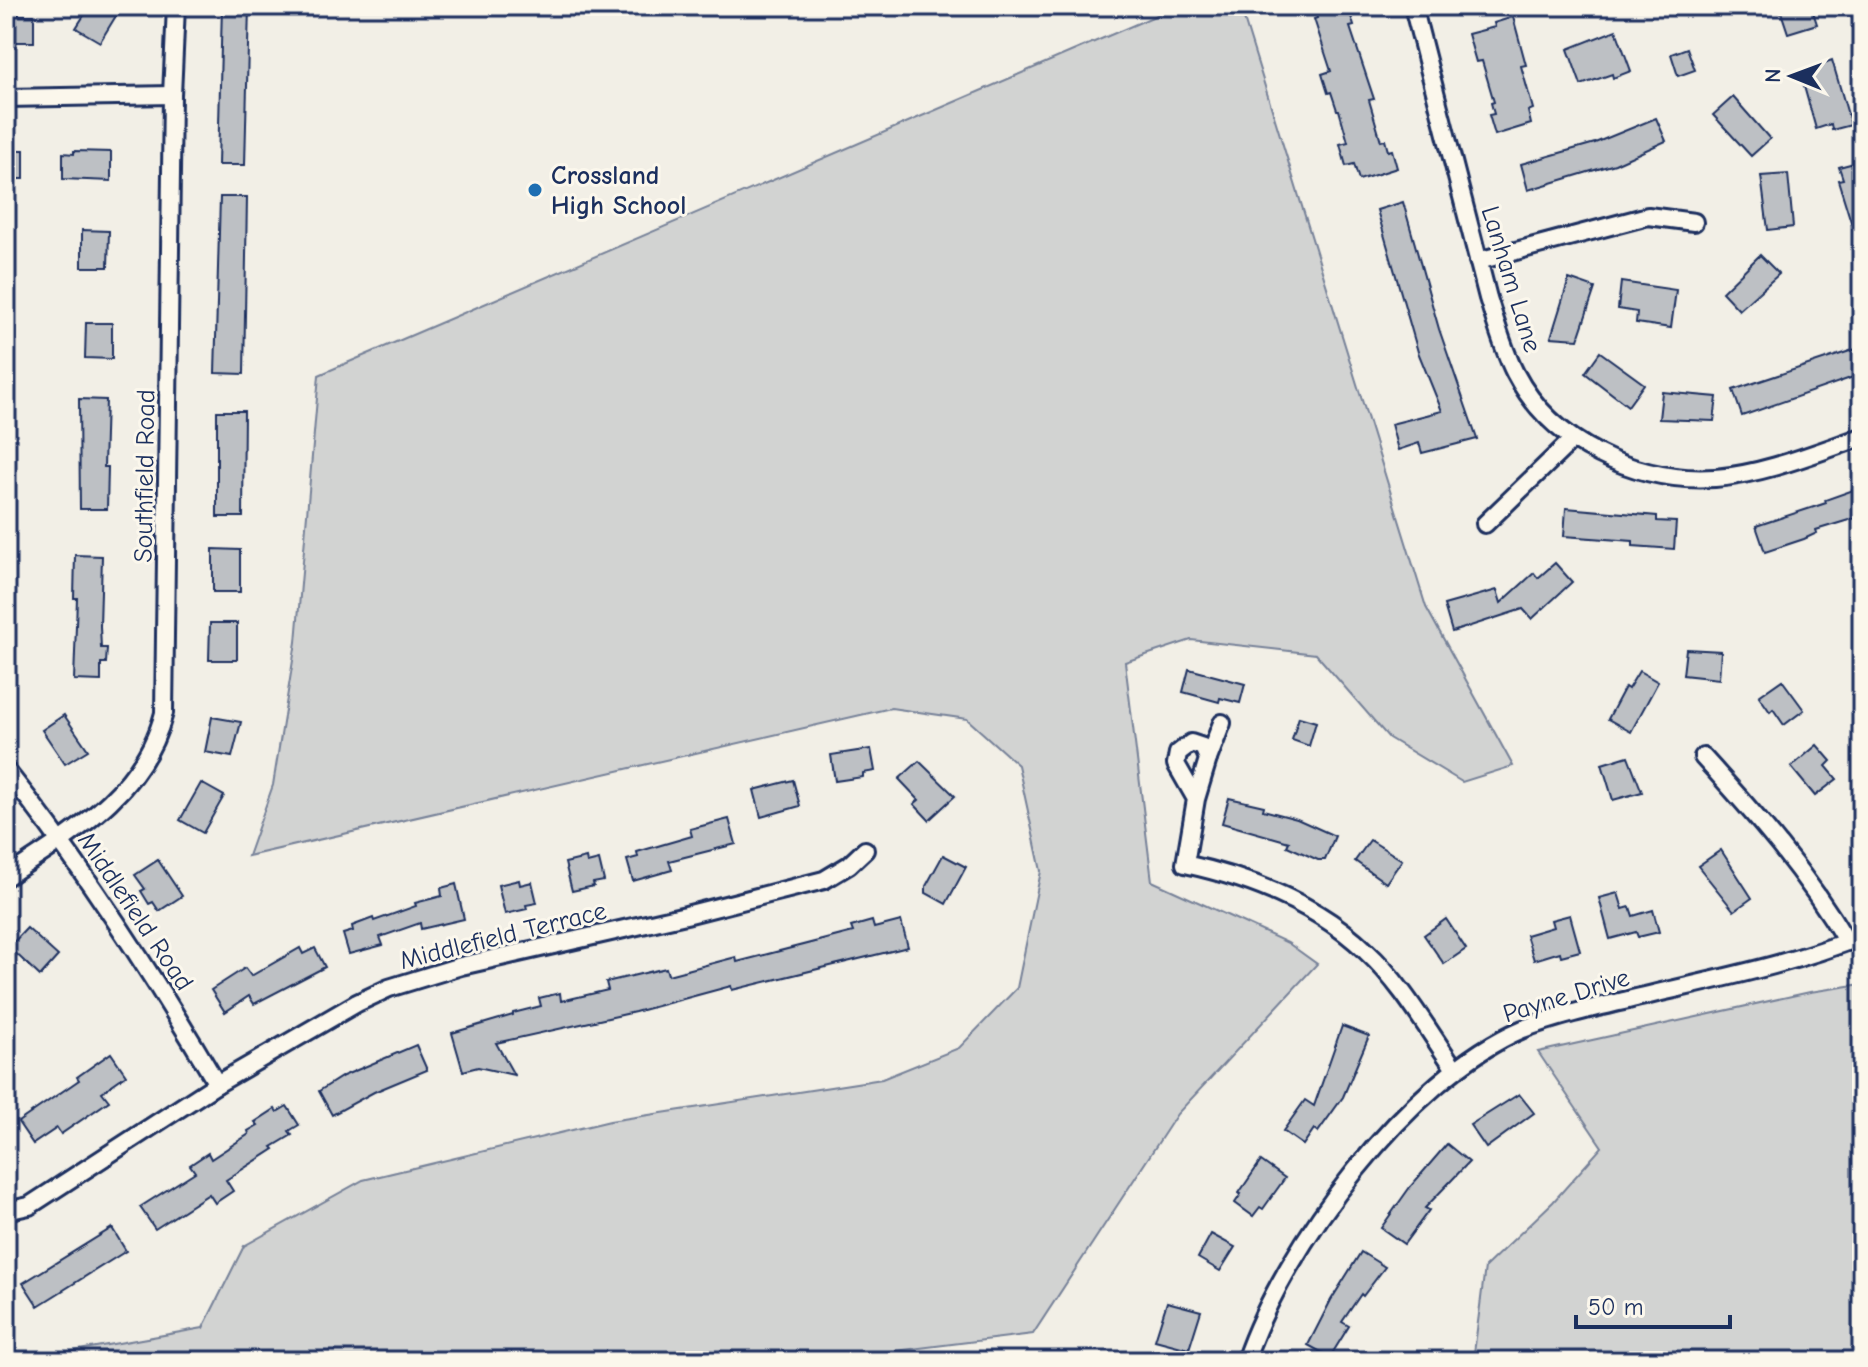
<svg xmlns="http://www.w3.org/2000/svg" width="1868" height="1367" font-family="'Comic Neue',sans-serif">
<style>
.green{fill:#d2d3d2;stroke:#768198;stroke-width:2}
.building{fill:#bdc0c4;stroke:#1b2f5e;stroke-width:2}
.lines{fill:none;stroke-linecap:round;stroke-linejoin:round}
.street-casing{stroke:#1b2f5e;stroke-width:22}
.street{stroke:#fbf7ec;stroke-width:16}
.poi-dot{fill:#1f6fb2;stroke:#fbf7ec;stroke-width:3}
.labels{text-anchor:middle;stroke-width:6;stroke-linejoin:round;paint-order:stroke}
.poi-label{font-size:26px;font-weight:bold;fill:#1b2f5e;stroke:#fbf7ec;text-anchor:start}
.street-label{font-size:26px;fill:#1b2f5e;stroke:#fbf7ec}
</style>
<rect width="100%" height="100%" fill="#f2efe6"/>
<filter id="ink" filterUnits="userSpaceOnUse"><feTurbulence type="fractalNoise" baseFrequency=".0125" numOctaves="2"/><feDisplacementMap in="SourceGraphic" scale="16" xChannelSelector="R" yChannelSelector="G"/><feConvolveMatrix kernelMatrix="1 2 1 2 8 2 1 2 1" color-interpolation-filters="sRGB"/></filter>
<g filter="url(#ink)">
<!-- green -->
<g class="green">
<path d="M1178,6H1240L1426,607L1513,766L1462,782L1389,738L1316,654L1191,640L1125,662L1152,881L1288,943L1317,964L1177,1114L1033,1334L814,1361H17L203,1328L244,1246L363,1180L610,1121L882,1079L959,1048L1017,988L1041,871L1018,765L967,719L891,708L248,856L273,785L296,642L319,375Z"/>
<path d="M1862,984V1361H1473L1485,1267L1553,1202L1602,1147L1538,1052L1810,992Z"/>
</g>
<!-- building -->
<g class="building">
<path d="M90,6H122L100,42L76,28Z"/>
<path d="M222,6H249L245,165H218Z"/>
<path d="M1314,6H1348L1354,26L1350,27L1374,99L1369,100L1381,141L1385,140L1388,151L1392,150L1397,168L1359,180L1354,164L1346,166L1340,144L1348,142L1339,110H1337L1331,92L1328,93L1322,74L1331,71L1314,19L1317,18Z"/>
<path d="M1779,6H1811L1817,24L1788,33Z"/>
<rect x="6" y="15" width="28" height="27"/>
<path d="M1513,17L1526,65L1521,66L1533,109L1528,111L1531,124L1495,135L1489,115L1494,114L1491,103L1494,102L1482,61L1476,62L1468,34L1495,27L1494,23Z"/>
<path d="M1616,30L1631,71L1613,78L1612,74L1581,85L1568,49Z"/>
<path d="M1687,48L1695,70L1678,76L1671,54Z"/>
<path d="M1832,60L1851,125L1832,130L1831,124L1816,129L1800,72Z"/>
<path d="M1733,97L1770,139L1751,156L1713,115Z"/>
<path d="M1656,118L1666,141L1615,164L1528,190L1521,164L1595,143Z"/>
<rect x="6" y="150" width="18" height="29"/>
<path d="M74,151L111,152V181L63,179V153L74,154Z"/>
<path d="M1858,162L1862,174V243L1858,244L1838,180L1843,179L1839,167Z"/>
<path d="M1788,174L1793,227L1768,230L1761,176Z"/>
<path d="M220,197H247L244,374L215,373Z"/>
<path d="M1403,202L1439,329L1477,439L1422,453L1419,443L1398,450L1391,424L1442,411L1418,352L1377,210Z"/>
<path d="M82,230L109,231L108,267H82Z"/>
<path d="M1760,255L1779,274L1739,310L1722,292Z"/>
<path d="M1569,279L1595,288L1578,339L1551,337Z"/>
<path d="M1621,282L1676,290L1671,328L1636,323L1637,312L1618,309Z"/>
<path d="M86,323H112V359L85,358Z"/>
<path d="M1862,347V374L1742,416L1733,390Z"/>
<path d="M1600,352L1644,384L1628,406L1585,373Z"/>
<path d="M1662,392L1717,397L1714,421L1659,419Z"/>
<path d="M79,399L106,400L104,467H108L107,509H80Z"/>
<path d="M217,411H244L243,517H217Z"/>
<path d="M1862,487V516L1816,530L1817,533L1804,539L1765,552L1756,526L1826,503L1825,500Z"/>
<path d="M1566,508L1657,516V521L1676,522L1674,549L1633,546V541L1564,536Z"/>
<path d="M213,549L240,550V592H213Z"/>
<path d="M75,555L102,556L100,626L101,648H107L106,663H101V681L74,680L77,598H74Z"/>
<path d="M1555,563L1572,582L1532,619L1523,609L1452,632L1444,605L1497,590L1501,603L1534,573L1538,578Z"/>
<path d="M210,623H237V660H209Z"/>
<path d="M1686,649L1721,651L1719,679L1683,675Z"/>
<path d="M1189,669L1245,684L1240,703L1220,698L1219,702L1183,692Z"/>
<path d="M1639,671L1658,682L1631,732L1608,719L1625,687L1628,689Z"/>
<path d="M1782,680L1804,710L1784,725L1773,709L1770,712L1759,696Z"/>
<path d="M64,715L88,750L65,764L42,730Z"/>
<path d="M212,717L241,722L232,757L205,752Z"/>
<path d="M1299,717L1316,722L1309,746L1292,740Z"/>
<path d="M1817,745L1831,761L1826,766L1837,779L1815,796L1791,767Z"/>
<path d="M871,749L875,771L863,773V777L835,781L831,755Z"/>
<path d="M1628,756L1642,792L1613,800L1602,764Z"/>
<path d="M919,761L955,796L929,820L914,804L919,800L899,779Z"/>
<path d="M793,780L800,806L761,817L754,790Z"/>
<path d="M201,783L224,796L203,833L180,820Z"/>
<path d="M1229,798L1264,806L1263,810L1297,819L1335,836L1325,860H1318L1287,846L1289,842L1222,823Z"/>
<path d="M729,819L736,844L669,861L672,870L633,881L627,860L638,857L637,852L692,836L690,829Z"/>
<path d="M1370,840L1402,860L1386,883L1355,861Z"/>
<path d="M1721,850L1752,898L1734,911L1698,866Z"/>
<path d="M943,855L966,867L946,904L926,893V886Z"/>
<path d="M586,858L587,863L599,860L604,881L593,883L594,886L572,891L565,863Z"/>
<path d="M158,860L182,896L159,911L153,902L149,904L141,891L145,889L135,875Z"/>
<path d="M519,880L520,885L532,882L537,903L526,905L527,909L505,914L498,885Z"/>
<path d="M456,884L464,919L421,929L420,923L380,937L383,945L349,954L343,934L353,931L352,926L373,918L374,921L416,906L415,903L442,896L441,888Z"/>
<path d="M1618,893L1623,909L1630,907L1633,916L1653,910L1659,932L1638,937L1636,932L1610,939L1599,898Z"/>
<path d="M1570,915L1580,951L1561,956L1560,952L1534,960L1526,935L1553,927L1551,920Z"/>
<path d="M1446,919L1466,949L1444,964L1424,935Z"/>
<path d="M872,921L874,928L901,921L908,947L732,990L731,986L635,1012L496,1043L514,1075L478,1067L463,1071L452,1033L513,1015V1013L541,1006L539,998L560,993L561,1001L608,990L606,982L666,968L668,975L736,957L737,962L853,932L851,927Z"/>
<path d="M27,928L58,956L40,976L9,947Z"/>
<path d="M300,948L303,954L315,948L325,967L254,1004L249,996L225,1012L211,990L245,968L251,976Z"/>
<path d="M1342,1026L1369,1036L1343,1097L1318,1132L1314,1129L1303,1145L1283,1131L1305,1100L1314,1106Z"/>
<path d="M416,1045L427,1070L374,1092L332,1115L319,1091L343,1076Z"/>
<path d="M111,1053L126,1075L102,1092L109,1101L61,1134L57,1128L33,1144L18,1122L79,1080L77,1077Z"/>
<path d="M1519,1094L1534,1113L1486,1148L1470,1125Z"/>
<path d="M287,1106L299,1125L289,1131L292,1135L272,1147L274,1149L226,1180L233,1191L215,1203L209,1194L155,1229L140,1207L195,1172L190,1165L208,1153L211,1159L249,1134L248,1131L258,1125L255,1122L275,1109L277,1112Z"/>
<path d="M1447,1144L1469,1162L1425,1208L1429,1210L1404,1244L1381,1228L1410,1187Z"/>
<path d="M1261,1161L1285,1178L1263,1209L1260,1207L1253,1216L1235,1203L1241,1194L1239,1193Z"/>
<path d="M112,1228L126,1251L38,1306L23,1283Z"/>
<path d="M1211,1234L1235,1247L1220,1271L1198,1258Z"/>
<path d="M1361,1252L1385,1267L1363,1296L1361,1294L1342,1322L1349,1326L1330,1357L1308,1345L1331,1300Z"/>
<path d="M1167,1302L1201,1311L1189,1349L1155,1340Z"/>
</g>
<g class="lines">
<!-- street casing -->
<g class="street-casing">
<g id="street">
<path d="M1413,6L1488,298C1496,323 1503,349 1515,373C1552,444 1636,483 1715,478C1765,474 1815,453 1862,437"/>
<path d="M6,98L172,95"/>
<path d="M1478,261L1648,216L1694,222"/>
<path d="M1485,524L1573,439"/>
<path d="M1703,757C1756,815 1807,874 1847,942"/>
<path d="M1208,759L1222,723"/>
<path d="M6,770C85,869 153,975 217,1084"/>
<path d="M1196,799L1208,759L1203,747L1191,743L1178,753L1176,764L1196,799L1185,864C1250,878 1317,904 1366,951C1402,984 1427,1029 1455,1069"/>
<path d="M6,877C71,834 143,794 164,713L172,95L176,6"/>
<path d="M6,1211L29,1206L217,1084L357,1003L389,988L461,966L686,915L824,880L849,865L865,850"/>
<path d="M1245,1361C1284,1246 1409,1077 1523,1029C1557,1016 1593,1008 1628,1000C1706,981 1788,966 1862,936"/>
</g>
</g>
<!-- street -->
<use href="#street" class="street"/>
</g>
</g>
<!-- markers -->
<circle class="poi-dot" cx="535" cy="190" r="8"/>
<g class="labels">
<!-- poi labels -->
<g class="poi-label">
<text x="551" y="184">Crossland<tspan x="551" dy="30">High School</tspan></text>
</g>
<!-- street labels -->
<g class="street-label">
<text transform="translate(1512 279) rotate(73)" y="9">Lanham Lane</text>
<text transform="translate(144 476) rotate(-89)" y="9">Southfield Road</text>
<text transform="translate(136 911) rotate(56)" y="9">Middlefield Road</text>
<text transform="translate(503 935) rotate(-14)" y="9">Middlefield Terrace</text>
<text transform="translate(1566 995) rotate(-17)" y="9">Payne Drive</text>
</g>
</g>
<!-- margin -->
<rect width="1868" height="1367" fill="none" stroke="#fbf7ec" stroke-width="32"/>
<rect x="16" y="16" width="1836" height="1335" fill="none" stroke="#1b2f5e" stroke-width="3" filter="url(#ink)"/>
<!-- north arrow -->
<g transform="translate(1792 76) rotate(271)" stroke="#fbf7ec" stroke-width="6" paint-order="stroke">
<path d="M0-6L14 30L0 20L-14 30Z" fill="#1b2f5e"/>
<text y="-12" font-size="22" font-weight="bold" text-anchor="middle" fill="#1b2f5e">N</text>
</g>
<!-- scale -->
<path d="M1576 1315v12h154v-12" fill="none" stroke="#1b2f5e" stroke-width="4"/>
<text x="1588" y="1315" font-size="24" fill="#1b2f5e" stroke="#fbf7ec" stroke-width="6" paint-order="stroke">50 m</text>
</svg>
